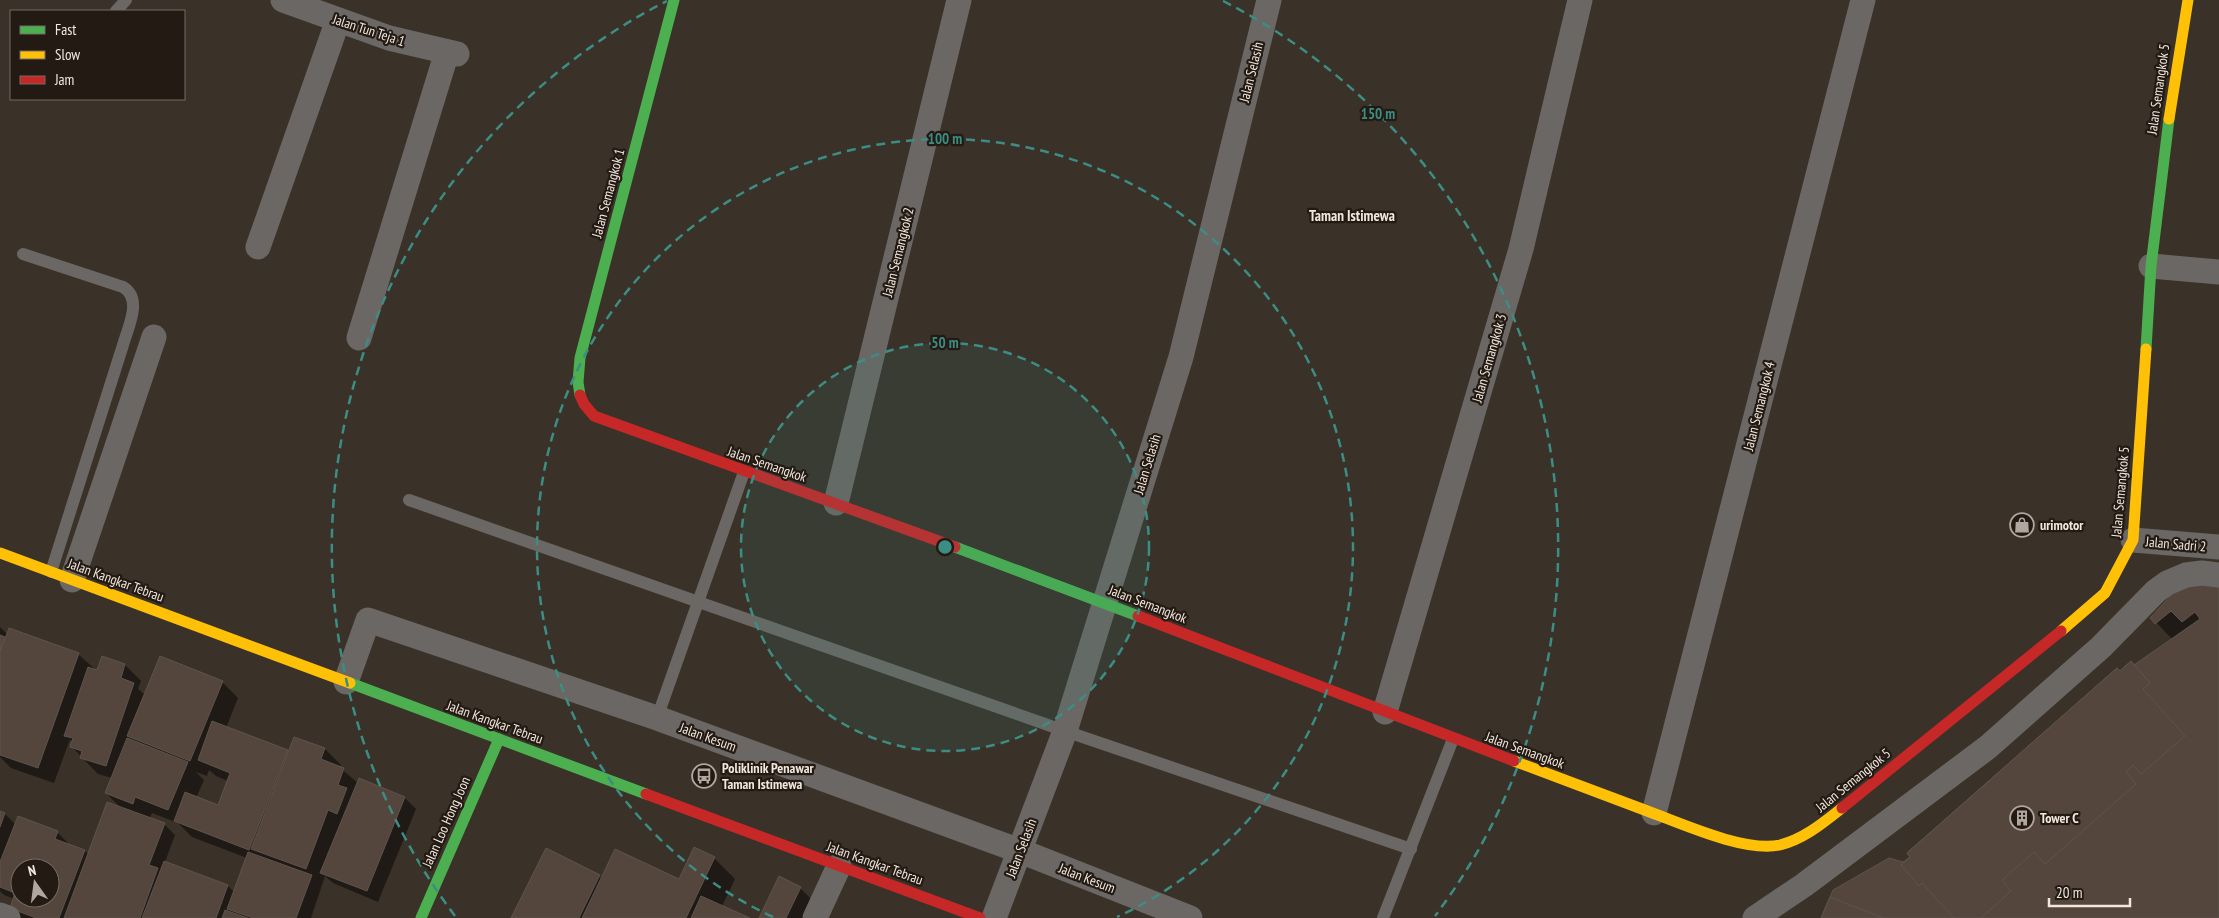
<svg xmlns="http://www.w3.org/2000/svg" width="2219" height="918" font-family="'PT Sans Narrow',sans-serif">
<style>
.shadow{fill:#0007;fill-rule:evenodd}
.building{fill:#55463d;stroke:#5d544d;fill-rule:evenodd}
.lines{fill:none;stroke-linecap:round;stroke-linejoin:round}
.lane{stroke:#6a6764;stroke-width:12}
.street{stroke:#6a6764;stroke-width:25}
.fast{stroke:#4caf50;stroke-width:11}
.slow{stroke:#ffc107;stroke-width:11}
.jam{stroke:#c62828;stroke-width:11}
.ring{fill:none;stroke:#3c8d84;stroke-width:2.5;stroke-dasharray:9 6}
.labels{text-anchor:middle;stroke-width:4.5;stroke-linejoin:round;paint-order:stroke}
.street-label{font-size:14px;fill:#f2e7dd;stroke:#221a13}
.poi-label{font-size:14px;font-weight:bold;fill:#f2e7dd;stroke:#221a13;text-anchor:start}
.neighbourhood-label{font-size:15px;font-weight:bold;fill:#f2e7dd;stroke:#221a13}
.centre{fill:#3c8d84;stroke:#221a13;stroke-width:2.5}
.ring-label{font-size:15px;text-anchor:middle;font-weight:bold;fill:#3c8d84;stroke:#221a13;stroke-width:4.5;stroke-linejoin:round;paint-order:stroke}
</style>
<rect width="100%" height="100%" fill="#3a3128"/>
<!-- shadow -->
<g class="shadow">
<path d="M2219,583V918H1823L1903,864L2120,672L2134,666L2173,640L2152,618Z"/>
<path d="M0,627L8,635L78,654L98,672L103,657L125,665L141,681L138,689L145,695L222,682L238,698L226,728L289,754L295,738L325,749L341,765L340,768L358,783L405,798L416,809L378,902L333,883L325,876L311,918H22L11,908L15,899L4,895L0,891V812L5,814L16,825L57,832L68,843V845L85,851L89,855L122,809L106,793L112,778L98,774L72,747L73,743L70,739L54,783L11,768L0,757ZM209,770L216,776L228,781L218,806L196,798L204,780L196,772L207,776ZM152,813L178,823L192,837L247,858L235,893L228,886L165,862L175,835L164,824L149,819ZM20,868H50V898H20Z"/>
<path d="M714,858L735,879L722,906L747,918H513L599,876L602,879L680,881Z"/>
<path d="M800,888L816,904L809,918H760Z"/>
</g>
<!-- building -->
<g class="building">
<path d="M2188,577L2219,581V918H1821L1833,890L1889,858L1903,862L1910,857L1907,853L2117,668L2120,671L2131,661L2134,665L2200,619L2195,612L2182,622L2171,611L2155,624L2150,618Z"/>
<path d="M9,628L79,653L38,768L0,755V652Z"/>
<path d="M0,635L5,637L0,650Z"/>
<path d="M102,656L125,664L121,678L134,683L106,766L80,758L82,751L70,747L73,738L64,736L88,667L97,670Z"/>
<path d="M160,656L223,681L190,761L127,736Z"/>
<path d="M2131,661L2150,683L2143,689L2185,736L2141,774L2133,765L2126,772L2136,784L2045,864L2034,852L2002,880L2011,891L1981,918H1954L1922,883L1919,886L1901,865L1910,857L1907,853L2117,668L2120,671Z"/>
<path d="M212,721L288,750L249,850L174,821L185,792L218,805L230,773L198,760Z"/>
<path d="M294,737L325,748L321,759L344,768L338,785L347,788L337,814L328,810L306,869L251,849Z"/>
<path d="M127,738L188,762L168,810L135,797L133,804L105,793Z"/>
<path d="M359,778L405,797L367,891L320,873Z"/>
<path d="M107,802L165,823L149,865L158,868L140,918H64Z"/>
<path d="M0,811L5,813L0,827Z"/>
<path d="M18,816L58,831L55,839L85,850L59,918H36L10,908L15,893L0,887V862ZM20,868H50V898H20Z"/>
<path d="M694,847L715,857L686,918H582L615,849L679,879Z"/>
<path d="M546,848L600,875L579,918H511Z"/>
<path d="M248,852L312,875L296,918H253L227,909Z"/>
<path d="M164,861L228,885L216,918H142Z"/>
<path d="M779,876L801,887L786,918H759Z"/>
<path d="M701,896L750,918H691Z"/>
<path d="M1830,897L1883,918H1821Z"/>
<path d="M225,910L248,918H222Z"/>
</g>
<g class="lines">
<!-- lane -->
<g class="lane">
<path d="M116,11L126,0"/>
<path d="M23,254L123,287C143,299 128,327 123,345L51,572"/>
<path d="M409,500L1065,731L1411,849"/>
<path d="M657,718L744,472"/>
<path d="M1383,918L1453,739"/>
</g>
<!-- street -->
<g class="street">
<path d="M283,0L389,38L457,54"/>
<path d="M258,247L338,20"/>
<path d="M2151,266L2219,272"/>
<path d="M359,338L447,52"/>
<path d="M836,503L959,0"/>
<path d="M2133,540L2219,547"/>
<path d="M72,580L154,337"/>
<path d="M346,682L368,620L657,718L1020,851L1190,918"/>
<path d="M1385,712L1521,249L1580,0"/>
<path d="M1654,813L1863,0"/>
<path d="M0,915L8,918"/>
<path d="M815,918L839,866"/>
<path d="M994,918L1065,731L1181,357L1269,0"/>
<path d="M1755,918L1804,885L1988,747L2101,647L2156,591L2167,583L2186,575L2202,573L2219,575"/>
</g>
<!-- fast -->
<g class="fast">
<path d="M2146,349L2151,266L2169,119"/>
<path d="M580,395L578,382L580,358L674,0"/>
<path d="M955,547L1138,616"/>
<path d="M350,683L646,794"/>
<path d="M421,918L499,739"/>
</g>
<!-- slow -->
<g class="slow">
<path d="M2169,119L2188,0"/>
<path d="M0,553L350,683"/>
<path d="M2061,631L2105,593L2133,540L2146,349"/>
<path d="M1514,761C1556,777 1599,793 1642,809C1678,822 1744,853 1780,845C1804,839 1823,823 1842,808"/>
</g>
<!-- jam -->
<g class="jam">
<path d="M580,395L584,404L594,416L955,547"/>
<path d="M1138,616L1514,761"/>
<path d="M646,794L980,918"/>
<path d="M1842,808L2061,631"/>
</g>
</g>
<!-- distance rings -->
<circle cx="945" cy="547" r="204" fill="#3c8d84" fill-opacity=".12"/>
<g class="ring">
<circle cx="945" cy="547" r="204"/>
<path d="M773 917A408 408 0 1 1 1117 917"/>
<path d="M455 916A613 613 0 0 1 667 1M1223 1A613 613 0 0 1 1435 916"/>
</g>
<!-- icons -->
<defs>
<g id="shop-ring" transform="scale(1.25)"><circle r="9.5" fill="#221a13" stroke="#b2a79e" stroke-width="1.5"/><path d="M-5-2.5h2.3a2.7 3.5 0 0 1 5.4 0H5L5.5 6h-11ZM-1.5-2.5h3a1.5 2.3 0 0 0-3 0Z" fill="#b2a79e"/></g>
<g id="bus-ring" transform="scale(1.25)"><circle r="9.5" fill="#221a13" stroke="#b2a79e" stroke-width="1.5"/><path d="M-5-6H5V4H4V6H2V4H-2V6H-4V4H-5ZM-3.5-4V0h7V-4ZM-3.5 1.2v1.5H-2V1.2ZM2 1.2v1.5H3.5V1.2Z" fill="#b2a79e"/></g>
<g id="building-ring" transform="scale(1.25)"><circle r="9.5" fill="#221a13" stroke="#b2a79e" stroke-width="1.5"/><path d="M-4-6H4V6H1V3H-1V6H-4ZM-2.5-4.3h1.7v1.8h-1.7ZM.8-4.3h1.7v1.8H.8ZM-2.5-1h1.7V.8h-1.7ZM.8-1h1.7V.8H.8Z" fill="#b2a79e"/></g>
</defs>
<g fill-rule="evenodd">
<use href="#shop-ring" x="2022" y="525"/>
<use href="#bus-ring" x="704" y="776"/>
<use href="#building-ring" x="2022" y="818"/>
</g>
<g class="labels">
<!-- street labels -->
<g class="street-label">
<text transform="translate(369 30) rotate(18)" y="5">Jalan Tun Teja 1</text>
<text transform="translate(1251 72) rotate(-76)" y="5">Jalan Selasih</text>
<text transform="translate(2158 89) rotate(-82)" y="5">Jalan Semangkok 5</text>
<text transform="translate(608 193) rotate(-75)" y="5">Jalan Semangkok 1</text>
<text transform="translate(898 252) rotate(-76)" y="5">Jalan Semangkok 2</text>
<text transform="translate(1489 358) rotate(-74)" y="5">Jalan Semangkok 3</text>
<text transform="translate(1759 406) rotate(-76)" y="5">Jalan Semangkok 4</text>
<text transform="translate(767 464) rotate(19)" y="5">Jalan Semangkok</text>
<text transform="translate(1147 464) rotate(-73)" y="5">Jalan Selasih</text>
<text transform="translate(2120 492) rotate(-85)" y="5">Jalan Semangkok 5</text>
<text transform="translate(2176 544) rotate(5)" y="5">Jalan Sadri 2</text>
<text transform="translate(116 580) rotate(20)" y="5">Jalan Kangkar Tebrau</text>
<text transform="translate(1148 604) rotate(21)" y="5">Jalan Semangkok</text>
<text transform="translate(495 722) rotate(20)" y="5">Jalan Kangkar Tebrau</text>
<text transform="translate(708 737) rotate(20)" y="5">Jalan Kesum</text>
<text transform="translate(1525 750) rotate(20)" y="5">Jalan Semangkok</text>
<text transform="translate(1853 780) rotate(-39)" y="5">Jalan Semangkok 5</text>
<text transform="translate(446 822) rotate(-66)" y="5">Jalan Loo Hong Joon</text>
<text transform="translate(1021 848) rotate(-69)" y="5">Jalan Selasih</text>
<text transform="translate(875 863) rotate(20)" y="5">Jalan Kangkar Tebrau</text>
<text transform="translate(1087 878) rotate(21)" y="5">Jalan Kesum</text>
</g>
<!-- poi labels -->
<g class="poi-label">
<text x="2040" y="530">urimotor</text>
<text x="722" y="773">Poliklinik Penawar<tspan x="722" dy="16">Taman Istimewa</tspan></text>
<text x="2040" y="823">Tower C</text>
</g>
<!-- neighbourhood labels -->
<g class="neighbourhood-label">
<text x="1352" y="221">Taman Istimewa</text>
</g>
</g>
<circle cx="945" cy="547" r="8" class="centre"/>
<g class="ring-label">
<text x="1378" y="119">150 m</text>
<text x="945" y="144">100 m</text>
<text x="945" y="348">50 m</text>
</g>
<!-- legend -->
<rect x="10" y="10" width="175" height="90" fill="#221a13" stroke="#756c64"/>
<rect x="20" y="26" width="25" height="8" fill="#4caf50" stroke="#756c64"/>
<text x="55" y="35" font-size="15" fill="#f2e7dd">Fast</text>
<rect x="20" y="51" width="25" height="8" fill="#ffc107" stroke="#756c64"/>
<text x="55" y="60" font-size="15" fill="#f2e7dd">Slow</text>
<rect x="20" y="76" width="25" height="8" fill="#c62828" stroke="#756c64"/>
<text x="55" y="85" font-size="15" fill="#f2e7dd">Jam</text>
<!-- north arrow -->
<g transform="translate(35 883) rotate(346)"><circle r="24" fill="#221a13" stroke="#756c64"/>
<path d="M0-4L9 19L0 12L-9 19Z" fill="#b2a79e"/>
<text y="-8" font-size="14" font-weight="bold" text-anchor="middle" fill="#f2e7dd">N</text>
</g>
<!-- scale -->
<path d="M2049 898v8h81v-8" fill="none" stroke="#f2e7dd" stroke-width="2.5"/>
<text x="2056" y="898" font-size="15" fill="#f2e7dd" stroke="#221a13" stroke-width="4" paint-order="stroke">20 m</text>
</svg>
